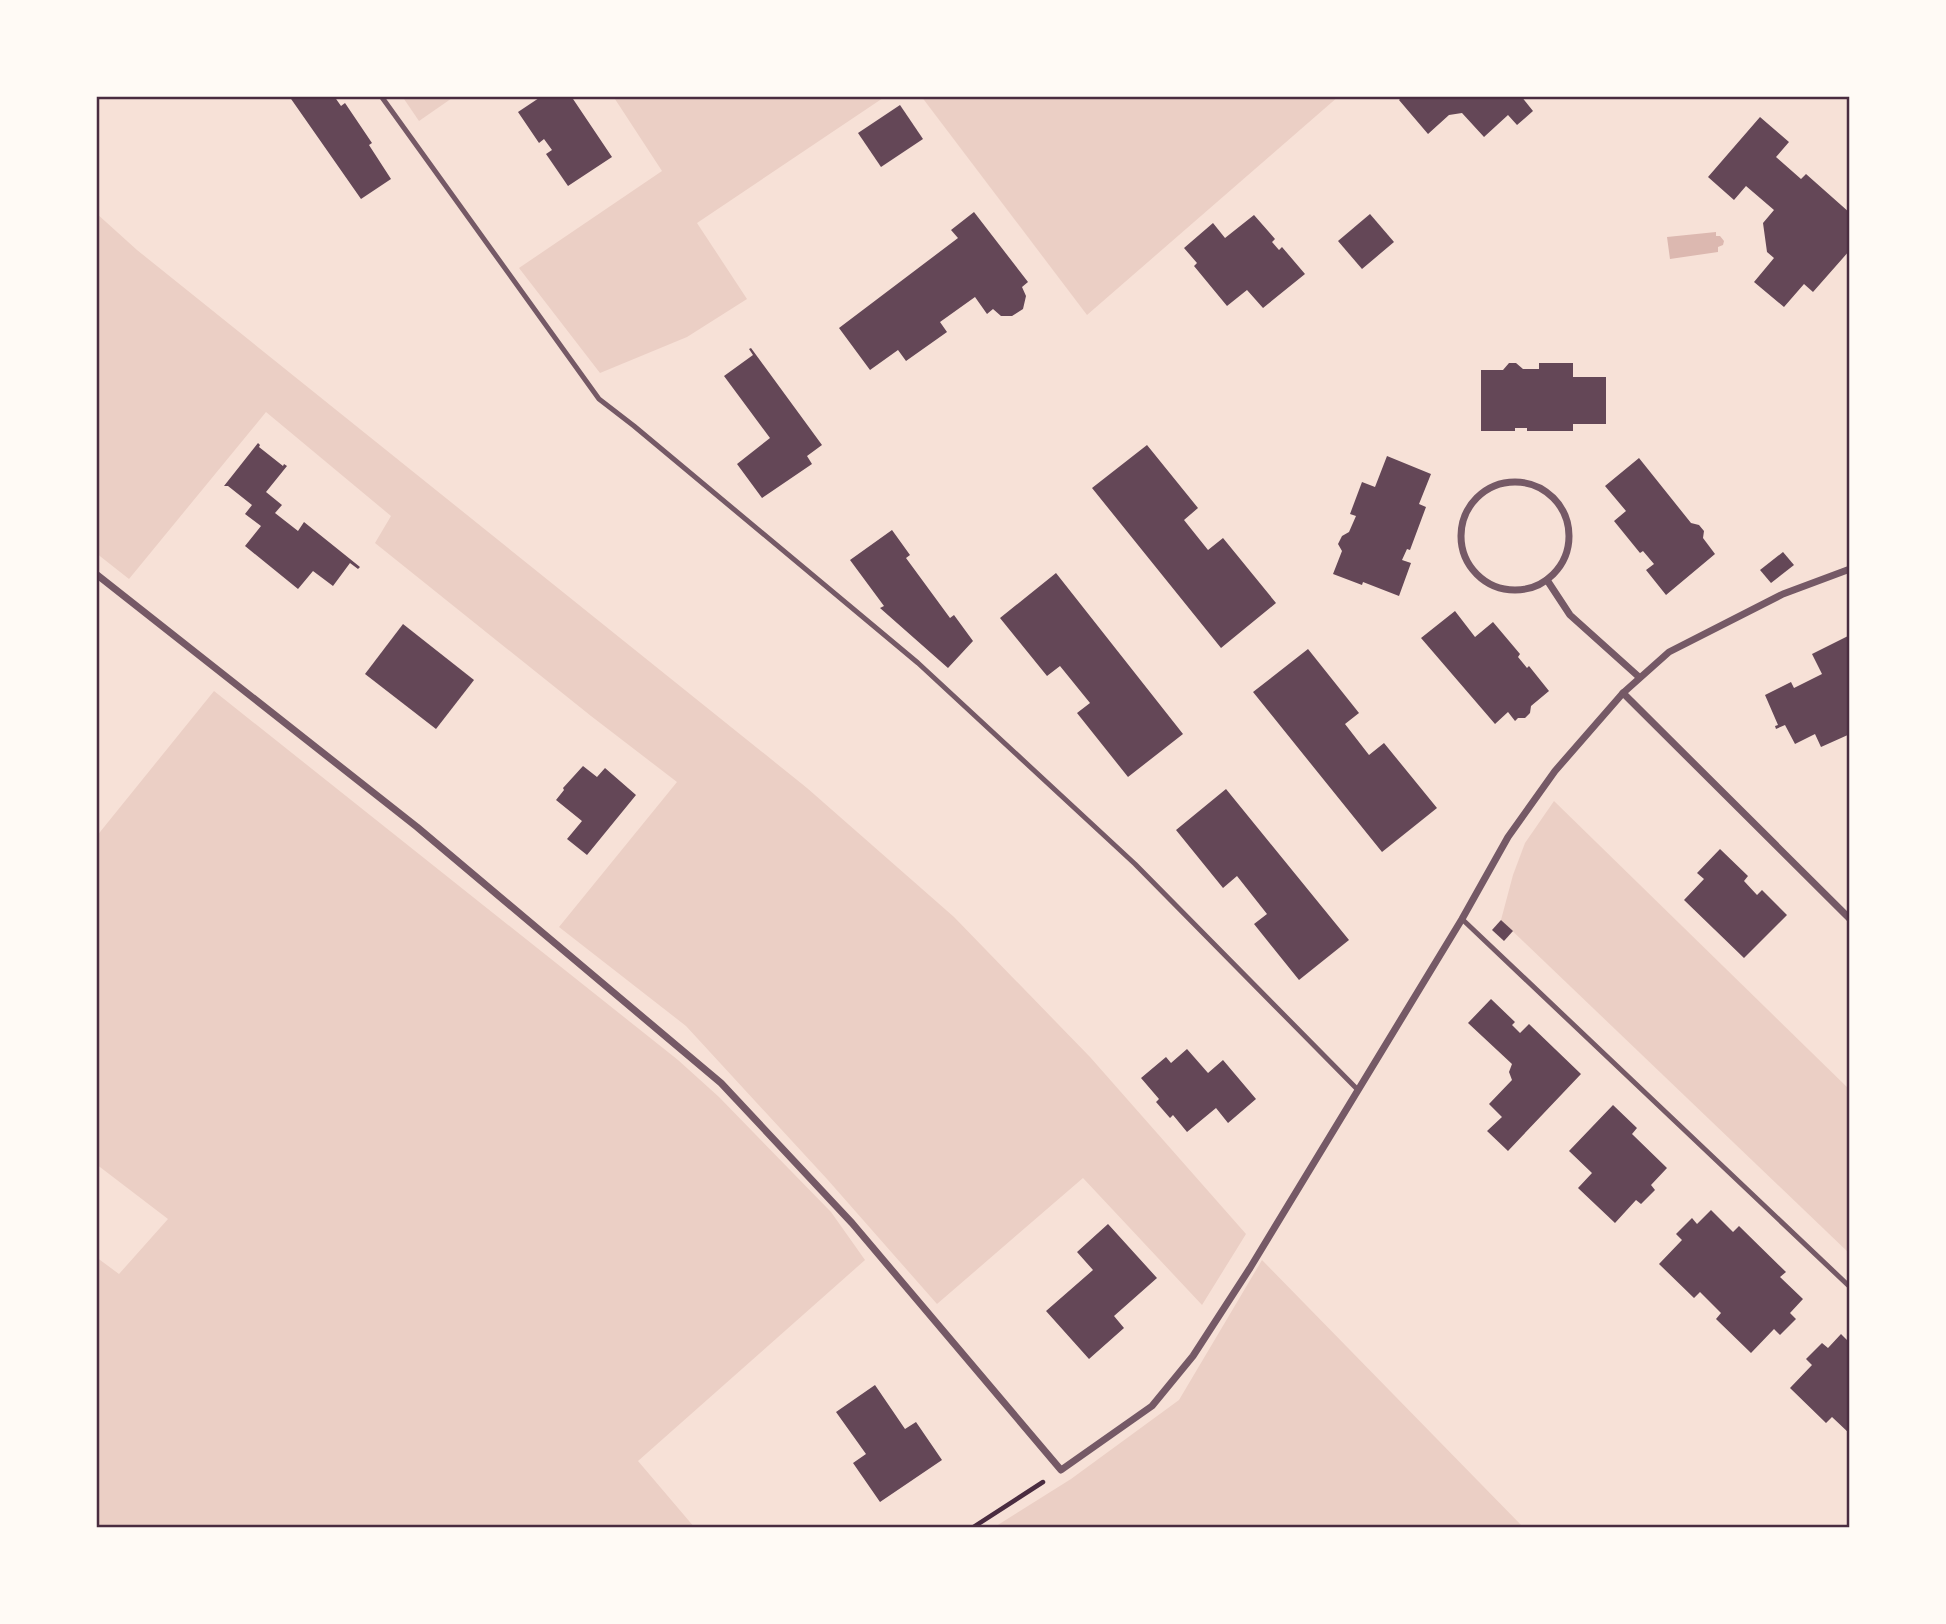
<svg xmlns="http://www.w3.org/2000/svg" width="1946" height="1624" font-family="'DM Sans',sans-serif">
<style>
.green{fill:#ebcfc5}
.water{fill:#dcb8b0}
.building{fill:#644757}
.lines{fill:none;stroke-linecap:round;stroke-linejoin:round}
.path{stroke:#4a2c40;stroke-width:4.5}
.service{stroke:#755966;stroke-width:5}
.minor{stroke:#755966;stroke-width:7}
.neatline{fill:none;stroke:#4a2c40;stroke-width:2.5}
</style>
<rect width="100%" height="100%" fill="#f7e1d7"/>
<!-- green -->
<g class="green">
<path d="M402,96H455L419,121Z"/>
<path d="M613,96H886L697,223L747,299L687,337L600,373L519,268L662,171Z"/>
<path d="M921,96H1339L1087,315Z"/>
<path d="M96,213L137,250L807,788L954,917L1090,1057L1246,1234L1202,1305L1083,1178L937,1304L827,1179L686,1026L559,927L677,782L591,716L375,543L391,516L266,412L129,579L96,553Z"/>
<path d="M214,691L678,1060L719,1097L831,1212L865,1260L638,1461L695,1528H96V1257L119,1274L168,1219L96,1164V837Z"/>
<path d="M1554,801L1850,1090V1254L1501,920L1513,875L1525,843Z"/>
<path d="M1262,1260L1524,1528H993L1071,1479L1179,1400Z"/>
</g>
<!-- water -->
<path class="water" d="M1716,232V236H1720L1724,241L1723,245L1718,247V252L1670,259L1667,237Z"/>
<!-- building -->
<g class="building">
<path d="M289,96H334L341,106L345,103L372,143L369,145L391,179L361,199Z"/>
<path d="M542,96H571L612,157L568,186L546,154L552,150L544,139L539,143L518,112Z"/>
<path d="M1403,96H1521L1533,111L1517,125L1508,115L1484,137L1462,113L1449,115L1428,134L1399,100Z"/>
<path d="M900,105L923,139L881,167L858,133Z"/>
<path d="M1760,117L1789,142L1776,157L1801,179L1806,174L1850,213V250L1813,292L1804,284L1784,307L1754,282L1774,258L1767,252L1763,223L1774,210L1746,186L1734,200L1708,177Z"/>
<path d="M974,212L1028,282L1022,287L1026,296L1023,309L1012,316H1001L993,309L987,314L975,297L940,322L947,332L906,361L898,350L870,370L839,328L958,238L951,230Z"/>
<path d="M1370,214L1394,242L1362,269L1338,241Z"/>
<path d="M1254,215L1275,239L1272,242L1279,250L1282,247L1305,274L1263,308L1247,290L1227,306L1194,266L1197,263L1184,248L1213,223L1225,238Z"/>
<path d="M751,348L822,445L807,456L812,464L762,498L737,464L770,438L724,376L753,355L749,349Z"/>
<path d="M1509,363H1516L1523,369H1539V363H1573V377H1606V424H1573V431H1527V428H1515V431H1481V370H1503Z"/>
<path d="M258,443L260,445L259,447L283,466L284,464L287,466L266,492L282,505L275,513L298,531L304,522L360,567L358,569L350,563L333,586L313,571L298,589L245,546L261,526L245,514L252,505L228,486H224Z"/>
<path d="M1147,445L1198,508L1184,520L1208,550L1223,538L1276,603L1221,648L1092,488Z"/>
<path d="M1387,456L1431,474L1419,504L1426,507L1410,550L1407,549L1402,560L1411,563L1399,596L1363,582L1362,585L1333,574L1342,551L1338,544L1342,536L1349,532L1356,516L1350,514L1362,482L1375,487Z"/>
<path d="M1639,458L1691,523L1699,525L1704,531L1703,538L1715,554L1666,595L1646,570L1654,564L1643,551L1640,553L1614,521L1626,511L1605,486Z"/>
<path d="M892,530L910,555L906,558L950,618L954,615L973,641L948,668L880,608L884,606L850,560Z"/>
<path d="M1783,552L1794,565L1771,583L1760,570Z"/>
<path d="M1056,573L1183,734L1128,777L1077,713L1090,703L1060,666L1047,676L1000,618Z"/>
<path d="M1455,611L1475,637L1493,622L1520,654L1518,657L1527,668L1529,666L1549,691L1531,706L1530,713L1525,718H1518L1515,721L1508,712L1495,724L1421,638Z"/>
<path d="M403,624L474,680L436,729L365,674Z"/>
<path d="M1850,635V734L1821,747L1815,734L1795,744L1785,725L1776,729L1775,726L1778,725L1765,695L1791,682L1794,688L1822,674L1812,654Z"/>
<path d="M1308,649L1359,713L1345,724L1369,755L1384,743L1437,808L1382,852L1253,692Z"/>
<path d="M583,766L597,777L605,768L636,795L587,855L567,839L582,821L556,800L564,790L563,788Z"/>
<path d="M1226,789L1349,940L1299,980L1254,924L1267,914L1237,876L1223,888L1176,830Z"/>
<path d="M1720,849L1748,876L1744,881L1757,895L1762,890L1787,915L1744,958L1684,900L1704,879L1697,873Z"/>
<path d="M1501,920L1513,931L1504,941L1492,930Z"/>
<path d="M1491,999L1515,1022L1512,1025L1520,1033L1529,1024L1581,1074L1508,1151L1487,1131L1502,1117L1489,1104L1512,1080L1509,1072L1512,1064L1468,1023Z"/>
<path d="M1187,1049L1208,1073L1223,1060L1256,1099L1228,1123L1216,1108L1187,1132L1173,1115L1170,1118L1156,1102L1159,1099L1141,1078L1166,1057L1171,1063Z"/>
<path d="M1613,1105L1637,1128L1632,1134L1667,1168L1651,1185L1655,1190L1641,1204L1636,1200L1615,1223L1578,1188L1592,1173L1569,1151Z"/>
<path d="M1711,1210L1733,1232L1739,1226L1786,1272L1780,1277L1803,1299L1790,1313L1796,1319L1780,1335L1774,1329L1751,1353L1716,1319L1721,1313L1700,1292L1694,1298L1659,1264L1682,1240L1676,1234L1692,1218L1697,1224Z"/>
<path d="M1108,1224L1157,1278L1114,1316L1124,1328L1089,1359L1046,1311L1093,1270L1077,1252Z"/>
<path d="M1841,1334L1850,1343V1434L1832,1417L1826,1423L1790,1388L1812,1365L1806,1359L1822,1343L1828,1348Z"/>
<path d="M875,1385L905,1429L916,1422L942,1460L880,1502L853,1463L866,1454L836,1412Z"/>
</g>
<g class="lines">
<!-- path -->
<path class="path" d="M972,1528L1043,1482"/>
<!-- service -->
<g class="service">
<path d="M381,96L599,399L634,426L918,663L1135,864L1358,1090"/>
<path d="M1462,919L1850,1287"/>
</g>
<!-- minor -->
<g class="minor">
<circle cx="1515" cy="536" r="54"/>
<path d="M96,574L417,827L721,1083L852,1223L1061,1470L1152,1406L1193,1356L1250,1268L1462,919L1508,837L1555,771L1623,693L1669,652L1783,594L1850,569"/>
<path d="M1547,580L1570,615L1639,677"/>
<path d="M1623,693L1850,919"/>
</g>
</g>
<!-- border -->
<rect width="1946" height="1624" fill="none" stroke="#fffaf5" stroke-width="196"/>
<rect x="98" y="98" width="1750" height="1428" class="neatline"/>
</svg>
